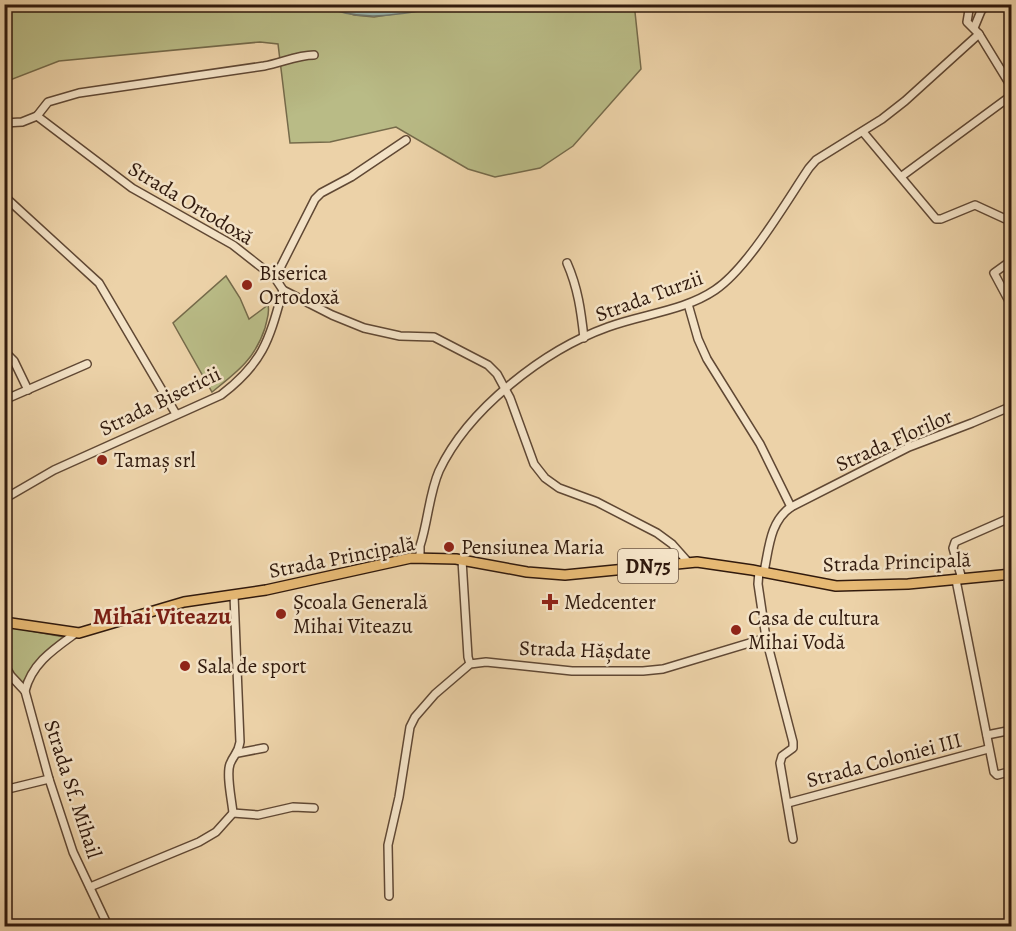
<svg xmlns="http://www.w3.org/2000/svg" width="1016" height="931" font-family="Alegreya,serif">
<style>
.green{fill:#b9bb86;stroke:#756a4a;stroke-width:1.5}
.water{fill:#99b6ae;stroke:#6f786e;stroke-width:1.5}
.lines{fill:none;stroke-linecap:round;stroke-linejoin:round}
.shore{stroke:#65685e;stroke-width:1.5}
.minor-casing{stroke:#604834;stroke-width:10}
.major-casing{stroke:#311a0d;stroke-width:12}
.minor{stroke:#f3e2c6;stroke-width:7}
.major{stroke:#e6b974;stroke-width:9}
.poi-dot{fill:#8f2418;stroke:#f3e2c6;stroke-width:2}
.labels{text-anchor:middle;stroke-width:5;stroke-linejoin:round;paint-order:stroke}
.shield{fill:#f3e2c6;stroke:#6b5644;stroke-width:1.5}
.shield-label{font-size:20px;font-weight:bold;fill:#311a0d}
.street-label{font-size:21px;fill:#311a0d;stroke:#f3e2c6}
.poi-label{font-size:21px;fill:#311a0d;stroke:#f3e2c6;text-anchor:start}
.quarter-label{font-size:24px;font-weight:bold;fill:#7a1f14;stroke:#f3e2c6}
</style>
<rect width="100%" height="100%" fill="#ecd2a8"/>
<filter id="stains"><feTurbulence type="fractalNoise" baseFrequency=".00333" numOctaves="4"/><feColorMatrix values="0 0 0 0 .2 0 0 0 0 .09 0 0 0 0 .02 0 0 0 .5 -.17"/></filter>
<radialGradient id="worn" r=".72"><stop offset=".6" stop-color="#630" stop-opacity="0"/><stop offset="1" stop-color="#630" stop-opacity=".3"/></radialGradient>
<!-- green -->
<g class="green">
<path d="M323,4L354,15L374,17L458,4L637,5L635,12L641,69L573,146L540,168L495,177L468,169L396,127L330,142L290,143L278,44L260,42L59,61L5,82V5Z"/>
<path d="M226,276L240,298L249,319L268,305C270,313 267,319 265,328C255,359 237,372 212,392L173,323Z"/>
<path d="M4,626L64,637L41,658L23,682H18L5,657Z"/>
</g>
<!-- water -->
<path class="water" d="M323,5H458C413,10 366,27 323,5Z"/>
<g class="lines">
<!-- shore -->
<path class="shore" d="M339,4C371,14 391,9 423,4"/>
<!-- minor casing -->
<g class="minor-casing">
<g id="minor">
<path d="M970,4L967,22L979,34L1012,88"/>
<path d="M974,28L981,11L987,4"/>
<path d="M37,116L48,102L79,93L264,66C281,63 297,55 314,55"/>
<path d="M4,123L22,122L37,116L132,188L233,245L275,278L283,290L332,315L364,328L400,336L434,337L488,365L497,374L510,398L534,464L545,478L559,488L597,502L657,533L672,544L688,562"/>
<path d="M863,132L936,219H941L975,205L1012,222"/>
<path d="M902,176L1012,95"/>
<path d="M4,196L99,283L176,414"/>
<path d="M567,263C578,288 581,311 584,338"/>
<path d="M275,278L315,199L321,193L351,177L406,140"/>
<path d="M1009,301L994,273L1012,260"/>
<path d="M688,304L698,339L707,359L760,444L791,507"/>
<path d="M4,351L14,361L28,390"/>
<path d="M4,400L87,364"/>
<path d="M4,499L54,470L221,395C264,362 269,340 283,290"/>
<path d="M420,558V546C428,522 429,494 439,471C468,409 544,350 608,327C643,314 684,311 715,290C748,268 786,202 809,168L816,160L882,119L905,101L979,34"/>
<path d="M462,560L468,657L470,664"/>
<path d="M759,571L758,584L766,638L793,742V748L782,756L780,763L793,839"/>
<path d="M764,572C769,548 770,521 791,507L909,447L972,423L1012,406"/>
<path d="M962,579L953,548L955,542L1012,517"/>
<path d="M956,580L994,772L997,775L1012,771"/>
<path d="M4,664L11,676L25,691L49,779L73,852L108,926"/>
<path d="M25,691C32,663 54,649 76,633"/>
<path d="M987,735L1012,730"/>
<path d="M238,753L264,748"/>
<path d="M4,790L49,779"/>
<path d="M788,803L988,749"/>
<path d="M233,813L258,815L293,807L314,808"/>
<path d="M90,887L199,842L216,832L233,813C232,801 226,775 230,764C234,754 238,754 240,742L234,595"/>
<path d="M389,896L388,845L399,797L410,727L415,717L435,694L470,664L486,662L572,671H643L663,669L766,638"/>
</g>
</g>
<!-- major casing -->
<g class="major-casing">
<path id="major" d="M4,622L79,633L184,602L266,590L411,558L456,559L527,572L565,575L697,562L752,570L836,586L908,584L1012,574"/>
</g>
<!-- minor -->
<use href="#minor" class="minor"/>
<!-- major -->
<use href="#major" class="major"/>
</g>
<!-- markers -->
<g class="poi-dot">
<circle cx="247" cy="285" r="6"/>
<circle cx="102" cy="460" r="6"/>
<circle cx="449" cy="547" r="6"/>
<path d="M547 593h6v6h6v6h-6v6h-6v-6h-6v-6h6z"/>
<circle cx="281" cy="614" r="6"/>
<circle cx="736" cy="630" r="6"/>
<circle cx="185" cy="666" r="6"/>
</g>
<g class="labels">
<!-- shield labels -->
<rect class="shield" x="618" y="549" width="60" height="34" rx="4.5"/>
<g class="shield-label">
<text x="648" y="573">DN75</text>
</g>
<!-- street labels -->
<g class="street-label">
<text transform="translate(191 203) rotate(31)" y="7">Strada Ortodoxă</text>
<text transform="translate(649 296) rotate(-20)" y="7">Strada Turzii</text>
<text transform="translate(160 401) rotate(-26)" y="7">Strada Bisericii</text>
<text transform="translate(894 440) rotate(-24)" y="7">Strada Florilor</text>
<text transform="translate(342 557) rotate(-11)" y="7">Strada Principală</text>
<text transform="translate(897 562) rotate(-2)" y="7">Strada Principală</text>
<text transform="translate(585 650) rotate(2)" y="7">Strada Hășdate</text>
<text transform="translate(884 760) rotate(-15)" y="7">Strada Coloniei III</text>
<text transform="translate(73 789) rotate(72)" y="7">Strada Sf. Mihail</text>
</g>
<!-- poi labels -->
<g class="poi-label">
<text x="259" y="280">Biserica<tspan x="259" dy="24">Ortodoxă</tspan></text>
<text x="114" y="467">Tamaș srl</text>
<text x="461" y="554">Pensiunea Maria</text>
<text x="293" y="609">Școala Generală<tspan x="293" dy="24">Mihai Viteazu</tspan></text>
<text x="564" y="609">Medcenter</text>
<text x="748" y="625">Casa de cultura<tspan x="748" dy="24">Mihai Vodă</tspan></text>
<text x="197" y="673">Sala de sport</text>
</g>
<!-- quarter labels -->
<g class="quarter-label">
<text x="162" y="624">Mihai Viteazu</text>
</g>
</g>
<!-- margin -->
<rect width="1016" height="931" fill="none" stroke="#ecd2a8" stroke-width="24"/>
<rect x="6" y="6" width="1004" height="919" fill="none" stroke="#311a0d" stroke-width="3"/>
<rect x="12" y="12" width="992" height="907" fill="none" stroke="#311a0d" stroke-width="1.5"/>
<rect width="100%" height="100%" filter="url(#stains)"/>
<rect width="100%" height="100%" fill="url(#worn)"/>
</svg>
